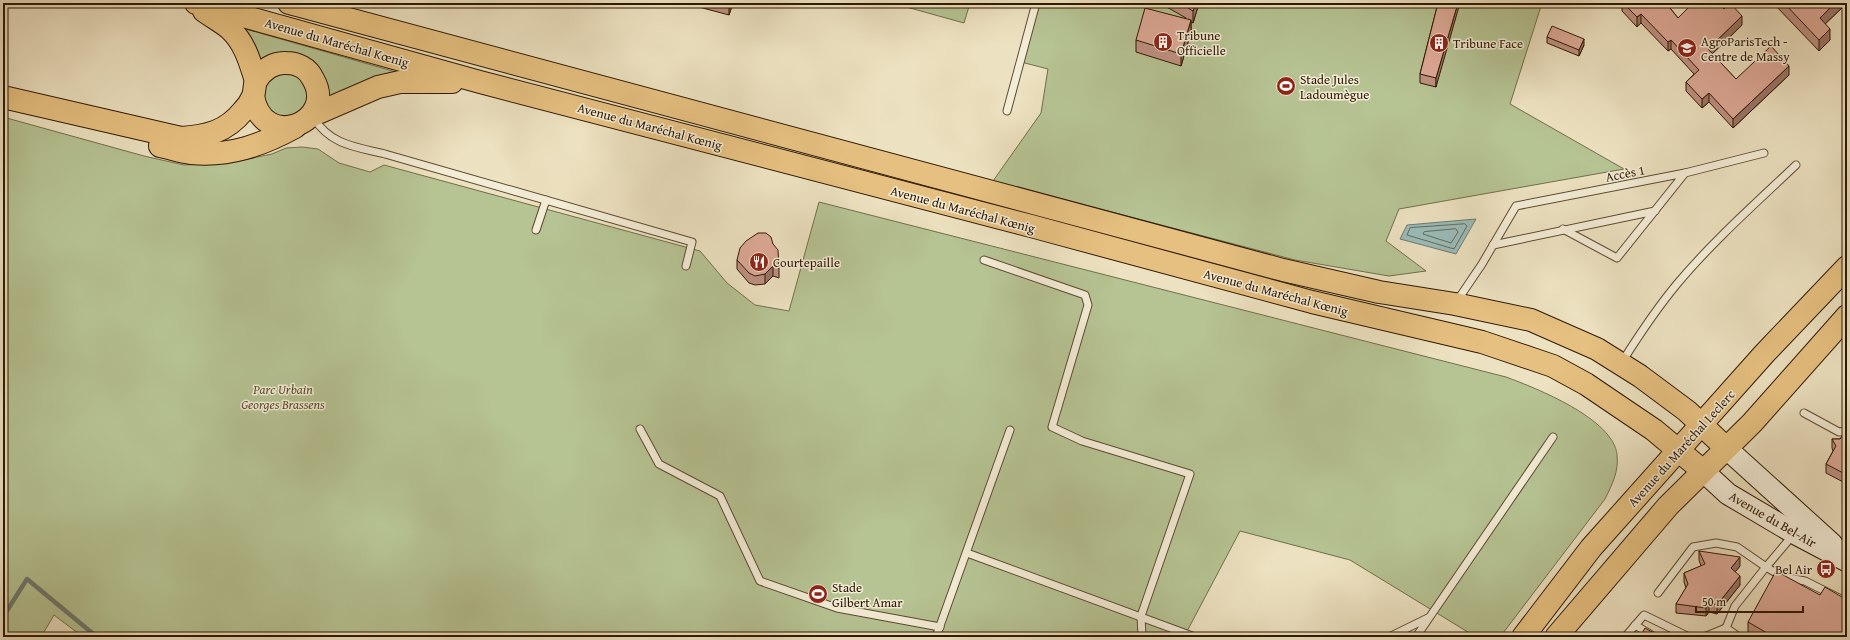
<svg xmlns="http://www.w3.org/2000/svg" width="1850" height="640" font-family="'Gentium Book Plus',serif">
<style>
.green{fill:#b6c393;stroke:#726e4a}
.water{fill:#9abcb9;stroke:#6f7a6f}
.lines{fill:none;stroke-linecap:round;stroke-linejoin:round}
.shore{stroke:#646a5c;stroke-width:1}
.stream{stroke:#6f7a6f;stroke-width:4.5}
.lane-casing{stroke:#5e4a30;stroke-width:9}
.secondary-casing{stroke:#2e1800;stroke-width:23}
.primary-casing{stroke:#2e1800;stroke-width:24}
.lane{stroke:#f3ecd6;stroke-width:7}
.secondary{stroke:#f3ecd6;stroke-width:21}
.primary{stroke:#e6c080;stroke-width:22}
.wall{fill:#be9182;stroke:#2e1800}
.shaded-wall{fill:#9b766a;stroke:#2e1800}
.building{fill:#dda997;stroke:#2e1800}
.labels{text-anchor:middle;stroke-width:3;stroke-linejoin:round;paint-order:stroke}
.poi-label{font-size:13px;fill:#2e1800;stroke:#f3ecd6;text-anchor:start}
.street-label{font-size:13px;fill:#2e1800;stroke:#f3ecd6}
.park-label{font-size:13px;font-style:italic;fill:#574b2c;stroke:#f3ecd6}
</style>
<rect width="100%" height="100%" fill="#ece1c0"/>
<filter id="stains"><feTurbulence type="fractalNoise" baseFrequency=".005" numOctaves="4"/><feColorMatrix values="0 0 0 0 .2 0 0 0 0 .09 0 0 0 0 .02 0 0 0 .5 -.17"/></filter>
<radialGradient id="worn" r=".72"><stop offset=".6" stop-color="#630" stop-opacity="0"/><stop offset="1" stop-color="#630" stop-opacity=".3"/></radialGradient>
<!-- green -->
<g class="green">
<path d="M892,3H970L964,23Z"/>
<path d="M1036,3H1542L1510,104L1624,169L1399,209L1386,241L1426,271L1389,276L1295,260L993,181L1041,113L1048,69L1021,62Z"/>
<path d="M232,25L403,74L326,104L325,84L259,63Z"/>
<path d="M293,72L310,89L304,113L273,118L261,90L270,76Z"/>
<path d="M3,117L144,156L184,165L228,163L272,154L286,148L302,147L318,149L339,163L370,172L384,165L700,251L727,283L755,305L789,311L819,202L1506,377C1536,388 1614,419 1617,455C1619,471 1612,485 1605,499L1500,637H1476L1350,560L1240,531L1184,637H83L54,615L41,637H3Z"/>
</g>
<!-- water -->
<path class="water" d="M1476,219L1456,254L1400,239L1407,225Z"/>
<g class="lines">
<!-- shore -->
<g class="shore">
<path d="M1465,224L1467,226L1454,249L1407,235L1410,228Z"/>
<path d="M1456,229L1458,232L1451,243L1423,234L1424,232Z"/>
</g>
<!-- stream -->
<path class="stream" d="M3,617L27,579L97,637"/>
<!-- lane casing -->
<g class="lane-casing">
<g id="lane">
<path d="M1007,111L1036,3"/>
<path d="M313,117C330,145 356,147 385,154L692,242L686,266"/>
<path d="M1685,173L1764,153"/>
<path d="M536,230L546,200"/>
<path d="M1493,245L1655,211"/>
<path d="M984,260L1085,295L1088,305L1052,427L1082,441L1190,474L1141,616L1142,637"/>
<path d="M1457,301L1482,264L1516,206L1685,173L1617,258L1563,229"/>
<path d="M1622,362C1639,335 1657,308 1677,284C1713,241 1756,203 1796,165"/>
<path d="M1804,413L1839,432L1847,431"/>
<path d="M640,429L659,464L720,496L760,581L837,608L940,627"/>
<path d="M967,553L1195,637"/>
<path d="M1658,593L1693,547L1716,543L1737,547L1766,567L1793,535"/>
<path d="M1635,625L1655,637"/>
<path d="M936,637L1010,430"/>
<path d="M1389,637L1428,618"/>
<path d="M1416,637L1553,437"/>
<path d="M1625,637L1644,615L1689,637"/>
<path d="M1704,637L1726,628"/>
<path d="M1739,637L1726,628L1735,606L1766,567L1783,577L1805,581L1847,602"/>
</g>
</g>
<!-- secondary casing -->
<g class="secondary-casing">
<g id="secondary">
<path d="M1726,448L1832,544"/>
<path d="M1703,471L1728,494L1794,533L1847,561"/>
</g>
</g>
<!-- primary casing -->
<g class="primary-casing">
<g id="primary">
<path d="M196,3L480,82L1031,226L1312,302L1482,342L1553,366L1586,384L1654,430L1703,471"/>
<path d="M289,3L1283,270L1379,292L1455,304L1531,320L1597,349L1640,376L1687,411L1726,448"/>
<path d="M204,11C212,17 222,22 230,29C245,43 250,62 256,81"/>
<path d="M3,97L181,138C207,136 226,132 243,111C247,107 251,101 253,96C255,91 254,85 256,81C262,70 274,62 286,63C297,63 308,68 313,79C338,122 263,153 253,96"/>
<path d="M311,116L378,87L400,82H452"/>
<path d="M160,146C170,148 181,152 191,153C229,157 262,145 295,127"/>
<path d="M1523,637L1591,548L1765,353L1847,267"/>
<path d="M1556,637L1668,506L1752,423L1847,316"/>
</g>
</g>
<!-- lane -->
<use href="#lane" class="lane"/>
<!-- secondary -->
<use href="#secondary" class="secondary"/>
<!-- primary -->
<use href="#primary" class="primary"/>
</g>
<!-- wall -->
<g class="wall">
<path d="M684,3H733L729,15Z"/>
<path d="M1165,3H1199L1193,23L1191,22V32L1181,66L1136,52V40L1186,18L1165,6Z"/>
<path d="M1438,3L1436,87L1420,83V74Z"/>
<path d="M1622,3H1666L1678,18L1724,9L1742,25L1712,54L1736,79L1789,75L1733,128L1709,102L1702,108L1686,91V82L1694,74L1671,49L1668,51L1641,23L1637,27L1622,11Z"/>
<path d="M1773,3H1847L1825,24L1830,40L1819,51Z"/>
<path d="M1547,37L1584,45L1579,56L1547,43Z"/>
<path d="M758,233L779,268V278L773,276L765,284L755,285L749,283L737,269V260Z"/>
<path d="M1847,430V484L1826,473V464L1833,451L1832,448V439H1840Z"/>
<path d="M1699,551L1740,566L1735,572L1740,585L1717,614L1709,612L1706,616L1676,613V604L1686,588L1684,582V573L1701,566L1699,560Z"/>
<path d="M1820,595L1847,637H1754L1748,634V622Z"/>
</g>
<!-- shaded-wall -->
<g class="shaded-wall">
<path d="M729,3H733L729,15Z"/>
<path d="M1196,3H1199L1193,23V11Z"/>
<path d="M1458,3H1460L1436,87V78Z"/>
<path d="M1835,3H1847L1820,29V18Z"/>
<path d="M1641,14V23L1637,27V17Z"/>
<path d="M1742,16V25L1708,58V49Z"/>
<path d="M1191,20V32L1181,66V54Z"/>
<path d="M1830,29V40L1819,51V40Z"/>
<path d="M1584,39V45L1579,56V50Z"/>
<path d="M1671,40V49L1668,51V42Z"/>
<path d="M1789,66V75L1733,128V119Z"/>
<path d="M1709,93V102L1702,108V99Z"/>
<path d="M773,266V276L765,284V274Z"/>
<path d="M1740,557V566L1731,577V568Z"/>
<path d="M1740,576V585L1717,614V605Z"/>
<path d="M1709,603V612L1706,616V608Z"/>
</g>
<!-- building -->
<g class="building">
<path d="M1180,3H1196L1193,11Z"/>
<path d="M1438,3H1458L1436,78L1420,74Z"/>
<path d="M1623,3H1666L1678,18L1693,3H1718L1724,9L1730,3L1742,16L1708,49L1736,79L1771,46L1789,66L1733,119L1709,93L1702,99L1686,82L1699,70L1671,40L1668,42L1641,14L1637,17Z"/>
<path d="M1784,3H1835L1820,18L1830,29L1819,40Z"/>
<path d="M1145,8L1191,20L1181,54L1136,40Z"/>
<path d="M1552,26L1584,39L1579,50L1547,37Z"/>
<path d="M758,233H766L771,237L773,244L778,250L779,268L773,266L765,274L755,276L749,273L737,260L740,248L746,241Z"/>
<path d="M1847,430V475L1826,464L1836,446L1832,439H1840Z"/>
<path d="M1699,551L1740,557L1731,568L1740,576L1717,605L1709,603L1706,608L1676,604L1688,584L1684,573L1705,564Z"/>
<path d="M1776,571L1820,595L1825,587L1847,600V637H1774L1748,622Z"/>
<path d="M1645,628L1661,637H1640Z"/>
</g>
<!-- icons -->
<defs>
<g id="building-disc" transform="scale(1)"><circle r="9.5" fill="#8f2418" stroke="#f3ecd6"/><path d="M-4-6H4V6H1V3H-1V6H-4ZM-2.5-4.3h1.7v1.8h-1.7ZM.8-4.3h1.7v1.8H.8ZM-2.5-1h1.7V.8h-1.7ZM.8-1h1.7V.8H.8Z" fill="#fff"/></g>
<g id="university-disc" transform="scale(1)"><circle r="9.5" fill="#8f2418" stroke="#f3ecd6"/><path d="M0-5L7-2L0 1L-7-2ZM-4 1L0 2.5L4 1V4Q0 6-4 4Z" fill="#fff"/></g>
<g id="stadium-disc" transform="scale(1)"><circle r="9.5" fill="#8f2418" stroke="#f3ecd6"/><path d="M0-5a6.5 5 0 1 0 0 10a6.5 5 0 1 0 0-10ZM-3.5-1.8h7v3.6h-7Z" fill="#fff"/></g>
<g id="restaurant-disc" transform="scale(1)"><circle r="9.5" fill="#8f2418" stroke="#f3ecd6"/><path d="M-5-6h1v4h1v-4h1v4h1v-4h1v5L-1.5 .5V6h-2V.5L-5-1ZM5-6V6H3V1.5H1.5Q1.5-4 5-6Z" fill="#fff"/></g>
<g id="bus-disc" transform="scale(1)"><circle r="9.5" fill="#8f2418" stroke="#f3ecd6"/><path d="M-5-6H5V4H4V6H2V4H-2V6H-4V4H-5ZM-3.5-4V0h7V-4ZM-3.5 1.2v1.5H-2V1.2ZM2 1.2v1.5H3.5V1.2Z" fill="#fff"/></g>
</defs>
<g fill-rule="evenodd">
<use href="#building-disc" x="1163" y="42"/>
<use href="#building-disc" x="1439" y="43"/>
<use href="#university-disc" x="1687" y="48"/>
<use href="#stadium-disc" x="1286" y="86"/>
<use href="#restaurant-disc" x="759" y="262"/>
<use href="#bus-disc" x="1826" y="569"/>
<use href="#stadium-disc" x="818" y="594"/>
</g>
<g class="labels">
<!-- poi labels -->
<g class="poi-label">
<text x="1177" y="40">Tribune<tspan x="1177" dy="15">Officielle</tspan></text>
<text x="1701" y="46">AgroParisTech -<tspan x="1701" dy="15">Centre de Massy</tspan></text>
<text x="1453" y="48">Tribune Face</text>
<text x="1300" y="84">Stade Jules<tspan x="1300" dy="15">Ladoumègue</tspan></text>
<text x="773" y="267">Courtepaille</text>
<text x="1812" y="574" text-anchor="end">Bel Air</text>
<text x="832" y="592">Stade<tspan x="832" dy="15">Gilbert Amar</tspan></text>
</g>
<!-- street labels -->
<g class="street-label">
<text transform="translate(337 42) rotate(16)" y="5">Avenue du Maréchal Kœnig</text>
<text transform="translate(650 126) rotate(15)" y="5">Avenue du Maréchal Kœnig</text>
<text transform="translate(1625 173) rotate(-11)" y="5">Accès 1</text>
<text transform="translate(963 209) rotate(15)" y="5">Avenue du Maréchal Kœnig</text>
<text transform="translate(1276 292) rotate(15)" y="5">Avenue du Maréchal Kœnig</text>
<text transform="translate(1681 448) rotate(-48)" y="5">Avenue du Maréchal Leclerc</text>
<text transform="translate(1773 519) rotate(30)" y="5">Avenue du Bel-Air</text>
</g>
<!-- park labels -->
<g class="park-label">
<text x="283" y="394">Parc Urbain<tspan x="283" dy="15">Georges Brassens</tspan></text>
</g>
</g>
<!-- margin -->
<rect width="1850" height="640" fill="none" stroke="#ece1c0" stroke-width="16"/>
<rect x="4" y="4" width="1842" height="632" fill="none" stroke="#2e1800" stroke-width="2"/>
<rect x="8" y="8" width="1834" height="624" fill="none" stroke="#2e1800"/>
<!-- scale -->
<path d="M1696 606v6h107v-6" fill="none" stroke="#2e1800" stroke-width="2"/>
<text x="1702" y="606" font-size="12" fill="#2e1800" stroke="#f3ecd6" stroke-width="3" paint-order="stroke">50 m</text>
<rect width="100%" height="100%" filter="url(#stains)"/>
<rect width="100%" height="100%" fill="url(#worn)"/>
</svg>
